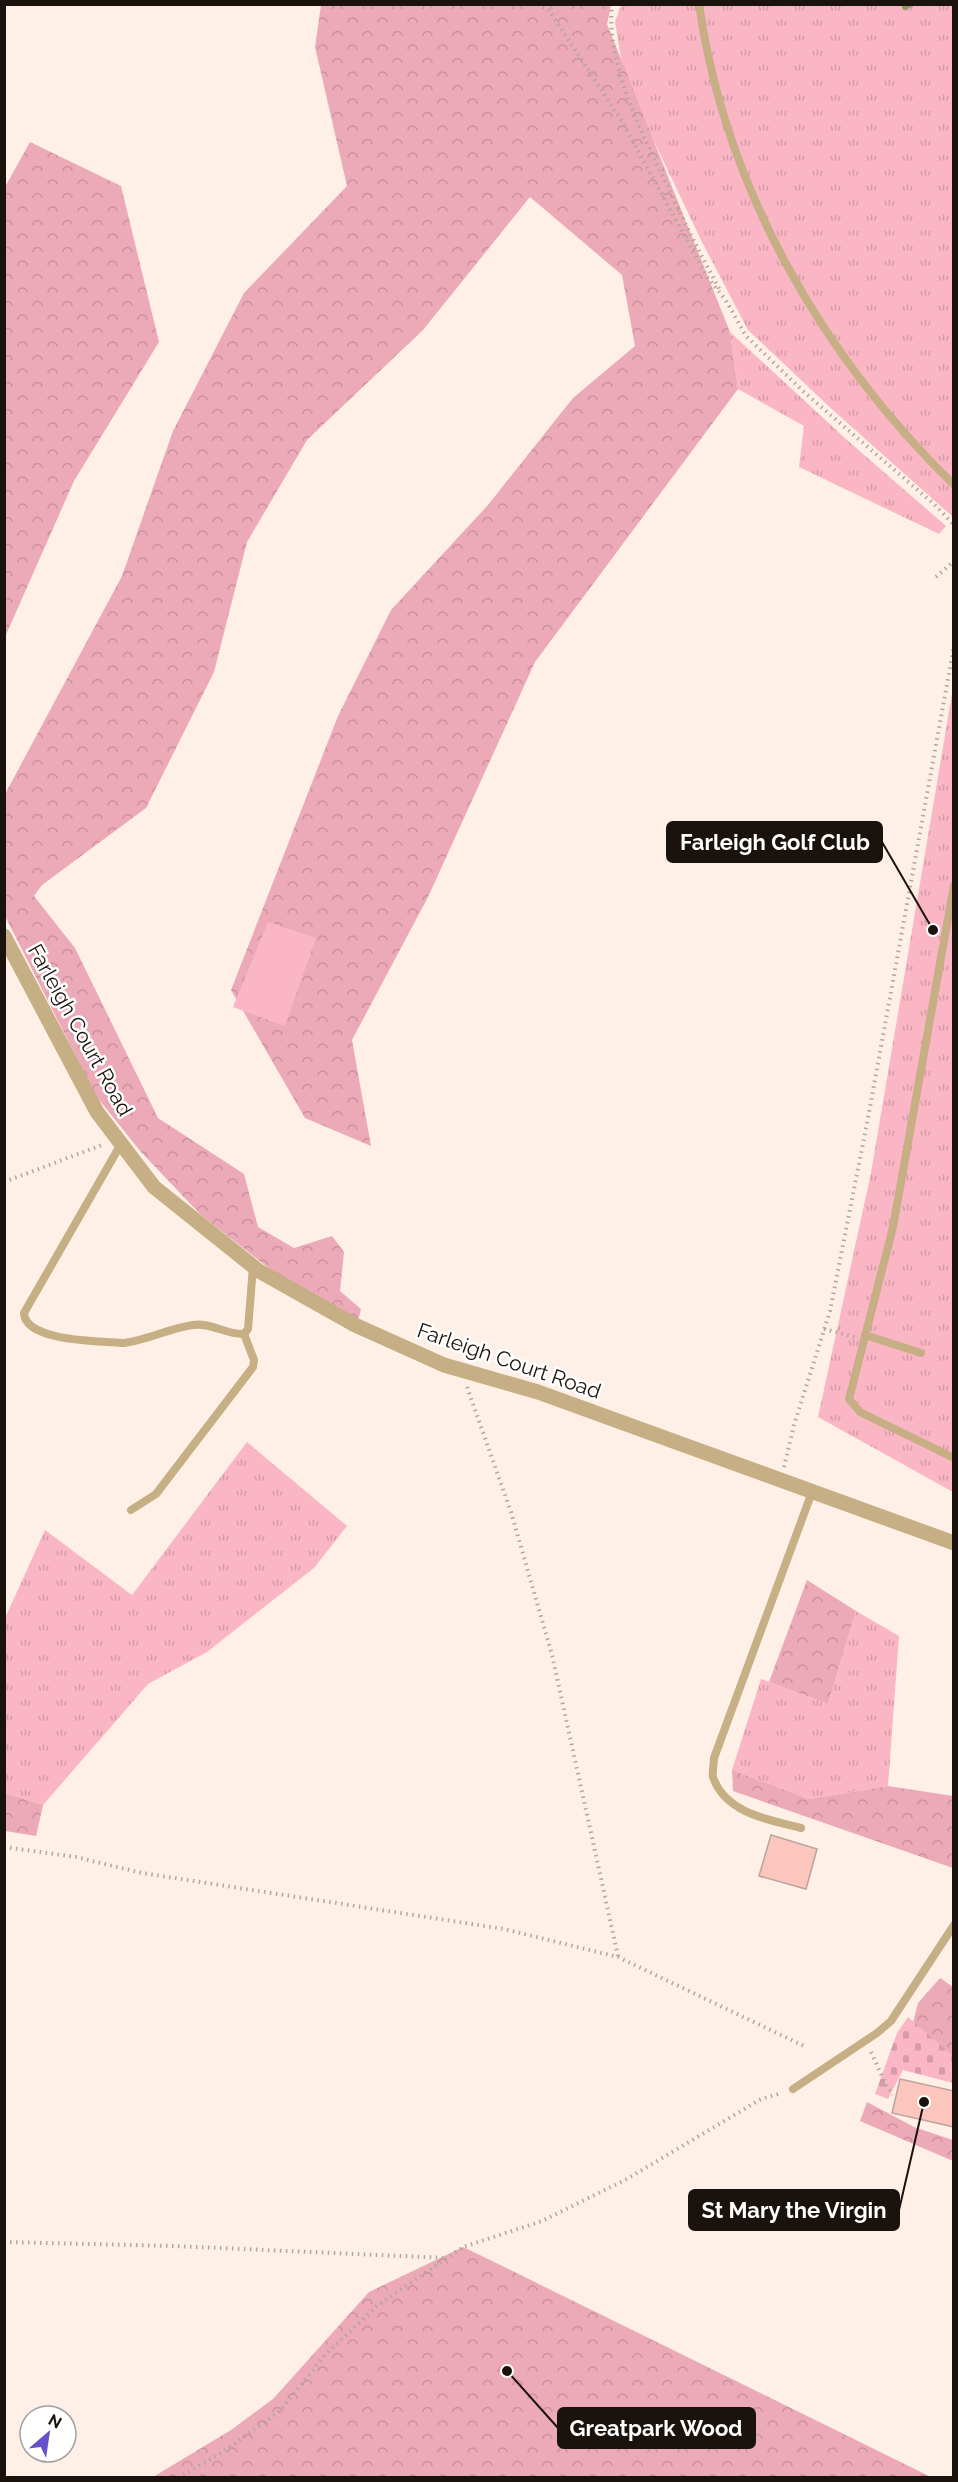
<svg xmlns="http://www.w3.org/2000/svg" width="958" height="2482" font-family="Raleway,sans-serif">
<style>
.grass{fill:url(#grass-tufts)}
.forest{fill:url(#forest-crowns)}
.cemetery{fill:url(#cemetery-stones)}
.pitch{fill:#fab6c5}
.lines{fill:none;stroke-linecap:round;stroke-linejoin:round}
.stream{stroke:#999a5d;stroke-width:6}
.building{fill:#fdc6bc;stroke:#bea29d;stroke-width:1.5}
.path{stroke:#b2a69d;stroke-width:4;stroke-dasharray:1.5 4.5;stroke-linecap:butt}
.service{stroke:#c6af84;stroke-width:8}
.minor{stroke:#c6af84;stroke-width:15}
.labels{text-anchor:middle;stroke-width:5;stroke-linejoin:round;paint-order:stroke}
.street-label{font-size:21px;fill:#1a120d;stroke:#fff}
.leader{fill:none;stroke:#1a120d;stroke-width:2}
.callout-dot{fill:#1a120d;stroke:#fff;stroke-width:2}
.callout{fill:#1a120d;stroke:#1a120d;stroke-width:2}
.callout-label{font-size:22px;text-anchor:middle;font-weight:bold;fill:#fff}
</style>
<defs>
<pattern id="grass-tufts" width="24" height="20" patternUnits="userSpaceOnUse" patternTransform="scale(1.5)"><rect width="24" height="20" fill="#fab6c5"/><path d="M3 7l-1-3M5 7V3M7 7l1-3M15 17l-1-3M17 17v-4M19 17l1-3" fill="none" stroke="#d69ba8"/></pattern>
<pattern id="forest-crowns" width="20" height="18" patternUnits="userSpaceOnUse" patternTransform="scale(1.5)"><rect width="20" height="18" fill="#eca9b8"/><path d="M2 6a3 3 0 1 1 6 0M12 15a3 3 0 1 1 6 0" fill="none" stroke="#ca909d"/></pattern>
<pattern id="cemetery-stones" width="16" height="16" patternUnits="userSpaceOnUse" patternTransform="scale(1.5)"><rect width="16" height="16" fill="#fab6c5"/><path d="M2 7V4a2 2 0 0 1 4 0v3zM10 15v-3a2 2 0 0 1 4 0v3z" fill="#d69ba8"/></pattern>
</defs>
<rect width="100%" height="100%" fill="#fef0e6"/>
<!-- grass -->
<g class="grass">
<path d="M621,5H953V517L835,412L748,330L701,240L642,116L622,64L615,22Z"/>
<path d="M730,332L847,440L946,526L939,534L799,467L804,426L738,389Z"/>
<path d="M953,688V1492L818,1417L871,1173Z"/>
<path d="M247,1442L347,1526L314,1568L207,1652L148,1684L43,1805L5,1793V1618L45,1530L132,1595Z"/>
<path d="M856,1611L899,1636L888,1786L809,1799L732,1770L761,1679L828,1704Z"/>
</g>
<!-- forest -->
<g class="forest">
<path d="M321,5H611L607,24L730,332L738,389L535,662L428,897L352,1040L371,1146L305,1118L231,990L338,716L391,610L488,505L573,398L635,346L622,275L530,197L423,330L307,440L247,542L214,672L146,808L42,885L34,896L75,948L158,1118L244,1174L258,1227L294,1248L332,1236L344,1252L340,1291L361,1309L358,1321L270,1269L201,1215L141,1152L96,1096L5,916L4,796L122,576L173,431L244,293L347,186L315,47Z"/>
<path d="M30,142L121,186L159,342L74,481L5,637V187Z"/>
<path d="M807,1580L856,1611L828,1704L769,1682Z"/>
<path d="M732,1770L809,1799L888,1786L953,1796V1868L733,1791Z"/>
<path d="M5,1793L43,1805L36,1836L5,1831Z"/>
<path d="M940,1978L953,1987V2076L909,2039L918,2003Z"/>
<path d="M867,2102L914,2127L953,2140V2161L860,2121Z"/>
<path d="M463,2247L488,2259L931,2477H153L231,2430L273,2399L369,2292Z"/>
</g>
<!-- cemetery -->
<path class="cemetery" d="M908,2017L953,2056V2083L903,2070L888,2099L875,2094L897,2033Z"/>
<!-- pitch -->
<path class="pitch" d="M268,922L316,938L285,1026L233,1007Z"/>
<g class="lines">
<!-- stream -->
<path class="stream" d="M905,7L911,4"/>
</g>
<!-- building -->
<g class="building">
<path d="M771,1835L817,1849L806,1889L759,1876Z"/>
<path d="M900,2079L954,2091V2127L892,2113Z"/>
</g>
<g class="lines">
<!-- path -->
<g class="path">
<path d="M545,4L621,120L707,277L725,299L746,336L804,392L934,504L954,525"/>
<path d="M612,4C605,62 643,136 668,187C684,222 701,256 720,290"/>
<path d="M936,577L954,561"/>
<path d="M4,1182L102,1145"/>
<path d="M824,1329L855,1337"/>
<path d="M467,1387L511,1512L552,1655L618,1956"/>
<path d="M784,1467L794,1425L830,1311L868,1118L954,646"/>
<path d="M4,1847L76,1857L142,1873L504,1929L618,1957L804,2046"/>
<path d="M871,2052L886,2085L893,2095"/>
<path d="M4,2242L174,2246L446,2258"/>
<path d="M178,2478L223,2452L281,2410L324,2356L378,2305L463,2247L542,2221L627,2179L761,2099L782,2093"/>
</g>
<!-- service -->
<g class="service">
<path d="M699,4C725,188 822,356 954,485"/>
<path d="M954,885L893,1227L849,1399L860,1412L954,1458"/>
<path d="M121,1144L24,1313C25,1342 102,1341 124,1343C148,1340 170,1328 193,1325C210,1322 227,1335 244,1334L248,1329L253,1267"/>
<path d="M865,1335L921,1353"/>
<path d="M131,1510L156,1494L253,1367L254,1360L244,1334"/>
<path d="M801,1828C769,1820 725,1813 713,1777C712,1772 714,1764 714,1758L812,1492"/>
<path d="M793,2089L877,2033L891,2021L954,1925"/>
</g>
<!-- minor -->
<path class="minor" d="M4,936L97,1112L154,1187L259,1271L355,1325L444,1365L538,1392L954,1543"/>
</g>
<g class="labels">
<!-- street labels -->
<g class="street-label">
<text transform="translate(80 1030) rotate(61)" y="7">Farleigh Court Road</text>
<text transform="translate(509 1361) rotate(19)" y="7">Farleigh Court Road</text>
</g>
</g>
<!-- callouts -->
<path class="leader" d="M933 930L882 842M924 2102L899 2210M507 2371L558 2428"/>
<g class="callout-dot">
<circle cx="933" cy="930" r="6"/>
<circle cx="924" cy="2102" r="6"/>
<circle cx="507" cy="2371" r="6"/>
</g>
<g class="callout">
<rect x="667" y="822" width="215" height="40" rx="6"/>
<rect x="689" y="2190" width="210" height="40" rx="6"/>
<rect x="558" y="2408" width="197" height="40" rx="6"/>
</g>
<g class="callout-label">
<text x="775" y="850">Farleigh Golf Club</text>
<text x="794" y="2218">St Mary the Virgin</text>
<text x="656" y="2436">Greatpark Wood</text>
</g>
<!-- border -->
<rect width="958" height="2482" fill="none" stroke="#1a120d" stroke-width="12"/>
<!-- north arrow -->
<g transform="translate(48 2434) rotate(29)"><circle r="28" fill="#ffffff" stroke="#a3a09e" stroke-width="1.5"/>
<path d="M0-4.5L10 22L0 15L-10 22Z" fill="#6551ca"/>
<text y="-9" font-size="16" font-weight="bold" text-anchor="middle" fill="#1a120d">N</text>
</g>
</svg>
